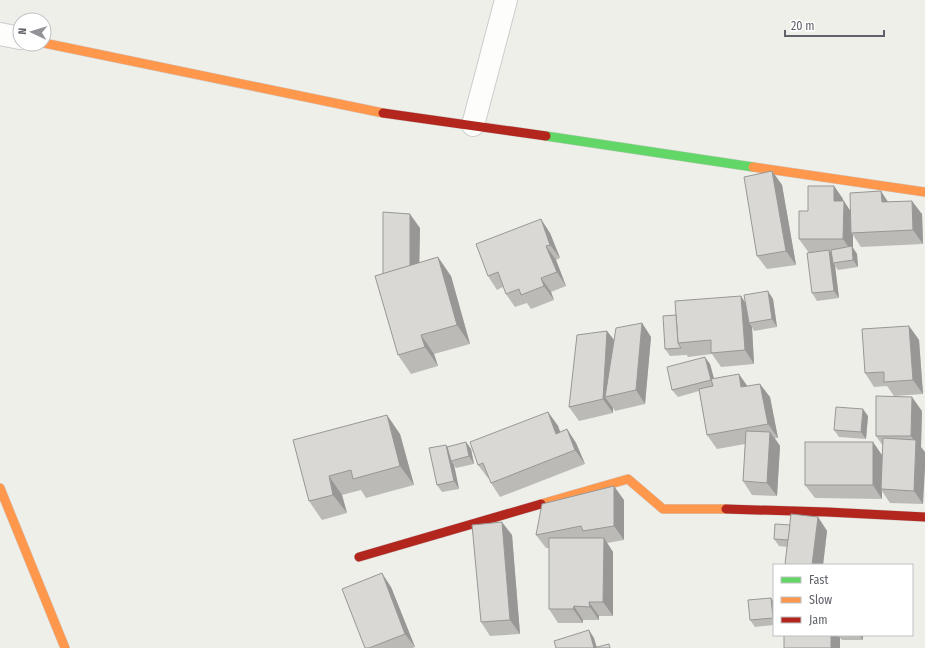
<svg xmlns="http://www.w3.org/2000/svg" width="925" height="648" font-family="'Fira Sans Condensed',sans-serif">
<style>
.lines{fill:none;stroke-linecap:round;stroke-linejoin:round}
.street-casing{stroke:#cccdcc;stroke-width:24}
.fast-casing{stroke:#cdcdcd;stroke-width:10}
.slow-casing{stroke:#cdcdcd;stroke-width:10}
.jam-casing{stroke:#cdcdcd;stroke-width:10}
.street{stroke:#fdfdfc;stroke-width:22}
.fast{stroke:#63d668;stroke-width:9}
.slow{stroke:#ff974d;stroke-width:9}
.jam{stroke:#b3261e;stroke-width:9}
.wall{fill:#bbbab7}
.shaded-wall{fill:#989795}
.building{fill:#d9d8d5;stroke:#989795}
</style>
<rect width="100%" height="100%" fill="#efefea"/>
<g class="lines">
<!-- street casing -->
<g class="street-casing">
<g id="street">
<path d="M0,34L20,38"/>
<path d="M473,125L506,0"/>
</g>
</g>
<!-- fast casing -->
<g class="fast-casing">
<path id="fast" d="M546,136L753,167"/>
</g>
<!-- slow casing -->
<g class="slow-casing">
<g id="slow">
<path d="M44,43L383,113"/>
<path d="M753,167L925,192"/>
<path d="M0,488L65,648"/>
<path d="M541,504L628,479L663,509H726"/>
</g>
</g>
<!-- jam casing -->
<g class="jam-casing">
<g id="jam">
<path d="M383,113L546,136"/>
<path d="M726,509L827,512L925,517"/>
<path d="M359,557L541,504"/>
</g>
</g>
<!-- street -->
<use href="#street" class="street"/>
<!-- fast -->
<use href="#fast" class="fast"/>
<!-- slow -->
<use href="#slow" class="slow"/>
<!-- jam -->
<use href="#jam" class="jam"/>
</g>
<!-- wall -->
<g class="wall">
<path d="M772,171L782,185L796,265L767,269L757,256Z"/>
<path d="M834,186L843,199V201L850,211L888,202L922,214L923,244L861,247L853,235V248L857,254L858,267L838,270L835,266L839,298L817,301L812,293L809,253L799,239L808,211Z"/>
<path d="M420,228L419,263L451,276L470,344L434,354L438,366L411,374L398,355L383,274Z"/>
<path d="M550,233L560,258L556,260L566,286L551,292L554,300L531,309L527,303L515,307L506,294L503,287L497,290L488,276Z"/>
<path d="M741,296L745,303L773,299L777,327L754,331L752,327L754,364L721,367L712,354L688,357L686,354V355L670,356L665,349L676,315Z"/>
<path d="M642,323L651,337L645,404L615,411L613,408V413L579,421L569,407L607,331L614,340Z"/>
<path d="M909,326L919,340L923,394L894,396L887,386L874,387L865,373Z"/>
<path d="M710,364L714,378L747,386L770,397L778,438H775L780,446L777,496L752,495L743,481L745,444L717,449L707,435L699,391L678,397L672,390Z"/>
<path d="M922,411L921,447L923,504L890,503L882,491V499L815,498L805,485L882,455V461L883,446L876,436Z"/>
<path d="M548,412L558,426L560,432L567,429L576,443L585,464L500,497L491,483L489,478H488L478,465Z"/>
<path d="M868,416L866,439L839,437L834,430Z"/>
<path d="M400,434L414,485L366,498L361,490L342,495L347,513L322,520L309,501L293,440Z"/>
<path d="M466,442L471,449L474,464L456,468L454,465L459,489L442,492L437,485L447,447Z"/>
<path d="M624,500V540L607,543L613,552V616H599V620H583V623H558L549,609V548H546L536,535Z"/>
<path d="M818,517L827,531L823,565H786L785,564L787,547L779,546L774,539L790,525Z"/>
<path d="M512,535L520,634L490,636L481,622Z"/>
<path d="M391,587L415,647L413,648H365Z"/>
<path d="M774,602V625L755,627L750,620Z"/>
<path d="M784,635H863V640H842L840,638V648H784Z"/>
</g>
<!-- shaded-wall -->
<g class="shaded-wall">
<path d="M772,171L782,185L796,265L786,251Z"/>
<path d="M834,186L843,199V215L834,201Z"/>
<path d="M881,191L890,205L882,202Z"/>
<path d="M844,201L853,215L851,233L853,235V248L857,254L858,267L853,260L852,252L843,239Z"/>
<path d="M912,201L922,214L923,244L913,230Z"/>
<path d="M410,214L420,228L419,281L410,267Z"/>
<path d="M541,219L550,233L560,258L550,245Z"/>
<path d="M546,246L556,260L566,286L557,272Z"/>
<path d="M829,250L834,258L833,263L835,266L839,298L834,291Z"/>
<path d="M438,257L451,276L470,344L457,325Z"/>
<path d="M541,278L551,292L554,300L544,286Z"/>
<path d="M768,291L773,299L777,327L772,319Z"/>
<path d="M741,296L750,310L749,323L752,327L754,364L745,350Z"/>
<path d="M642,323L651,337L645,404L636,390Z"/>
<path d="M909,326L919,340L923,394L913,380Z"/>
<path d="M607,331L617,344L605,397L613,408V413L603,399Z"/>
<path d="M421,335L434,354L438,366L425,347Z"/>
<path d="M705,357L710,364L716,387L711,380Z"/>
<path d="M739,374L748,387H741Z"/>
<path d="M760,384L770,397L778,438L768,424Z"/>
<path d="M912,397L922,411L921,447L925,452V469L923,504L914,491L916,443L911,436Z"/>
<path d="M863,409L868,416L866,439L861,432Z"/>
<path d="M548,412L558,426L566,447L556,434Z"/>
<path d="M387,415L400,434L414,485L400,466Z"/>
<path d="M567,429L576,443L585,464L575,450Z"/>
<path d="M770,432L780,446L777,496L767,483Z"/>
<path d="M466,442L471,449L474,464L469,456Z"/>
<path d="M873,442L882,455V489H881L882,491V499L873,485Z"/>
<path d="M446,445L451,452V461L454,465L459,489L454,481Z"/>
<path d="M329,476L342,495L347,513L333,495Z"/>
<path d="M614,486L624,500V540L614,526Z"/>
<path d="M818,517L827,531L823,565H812Z"/>
<path d="M502,522L512,535L520,634L510,620Z"/>
<path d="M604,538L613,552V616L603,602Z"/>
<path d="M382,573L391,587L415,647L405,634Z"/>
<path d="M771,598L774,602V620L773,618Z"/>
<path d="M589,602L599,616V620L590,607Z"/>
<path d="M574,606L583,620V623L573,609Z"/>
<path d="M589,630L594,638L597,648H594Z"/>
<path d="M831,635H838L840,638V648H831Z"/>
<path d="M859,635H863V640Z"/>
</g>
<!-- building -->
<g class="building">
<path d="M772,171L786,251L757,256L744,177Z"/>
<path d="M808,186H834V201H844L843,239H799V211H808Z"/>
<path d="M881,191L882,202L912,201L913,230L851,233L850,193Z"/>
<path d="M383,212L410,214V266L383,274Z"/>
<path d="M541,219L550,245L546,246L557,272L541,278L544,286L521,295L519,289L506,294L498,272L488,276L476,244Z"/>
<path d="M852,246L853,260L833,263L831,250Z"/>
<path d="M829,250L834,291L812,293L807,253Z"/>
<path d="M438,257L457,325L421,335L425,347L398,355L375,276Z"/>
<path d="M768,291L772,319L749,323L744,295Z"/>
<path d="M741,296L745,350L711,353V340L678,343L675,301Z"/>
<path d="M676,315L678,343L681,348L665,349L663,316Z"/>
<path d="M642,323L636,390L605,397L616,328Z"/>
<path d="M909,326L913,380L884,382V372L865,373L862,329Z"/>
<path d="M607,331L603,399L569,407L577,335Z"/>
<path d="M705,357L711,380L672,390L667,367Z"/>
<path d="M739,374L741,387L760,384L768,424L707,435L699,389L713,386L711,379Z"/>
<path d="M876,396L912,397L911,436H876Z"/>
<path d="M836,407L863,409L861,432L834,430Z"/>
<path d="M548,412L556,434L567,429L575,450L491,483L483,463L478,465L470,442Z"/>
<path d="M387,415L400,466L353,479L351,470L329,476L333,495L309,501L293,440Z"/>
<path d="M746,431L770,432L767,483L743,481Z"/>
<path d="M883,438L916,440L914,491L881,489Z"/>
<path d="M466,442L469,456L451,461L447,447Z"/>
<rect x="805" y="442" width="68" height="43"/>
<path d="M446,445L454,481L437,485L429,448Z"/>
<path d="M614,486V526L583,531L581,526L536,535L542,504Z"/>
<path d="M791,514L818,517L812,565H797L785,564Z"/>
<path d="M502,522L510,620L481,622L472,525Z"/>
<path d="M775,524L790,525L788,540L774,539Z"/>
<path d="M549,538H604L603,602H589L590,607L574,606L573,609H549Z"/>
<path d="M382,573L405,634L369,648H365L342,589Z"/>
<path d="M771,598L773,618L750,620L748,600Z"/>
<path d="M589,630L594,648H556L554,641Z"/>
<rect x="784" y="635" width="47" height="13"/>
<path d="M609,644L610,648H593Z"/>
</g>
<!-- legend -->
<rect x="773" y="564" width="140" height="72" fill="#ffffff" stroke="#bfc0c3"/>
<rect x="781" y="577" width="20" height="6" fill="#63d668" stroke="#bfc0c3"/>
<text x="809" y="584" font-size="12" fill="#5f6268">Fast</text>
<rect x="781" y="597" width="20" height="6" fill="#ff974d" stroke="#bfc0c3"/>
<text x="809" y="604" font-size="12" fill="#5f6268">Slow</text>
<rect x="781" y="617" width="20" height="6" fill="#b3261e" stroke="#bfc0c3"/>
<text x="809" y="624" font-size="12" fill="#5f6268">Jam</text>
<!-- north arrow -->
<g transform="translate(32 32) rotate(274)"><circle r="19" fill="#ffffff" stroke="#bfc0c3"/>
<path d="M0-3L7 15L0 10L-7 15Z" fill="#919396"/>
<text y="-6" font-size="11" font-weight="bold" text-anchor="middle" fill="#5f6268">N</text>
</g>
<!-- scale -->
<path d="M785 30v6h99v-6" fill="none" stroke="#5f6268" stroke-width="2"/>
<text x="791" y="30" font-size="12" fill="#5f6268" stroke="#ffffff" stroke-width="3" paint-order="stroke">20 m</text>
</svg>
